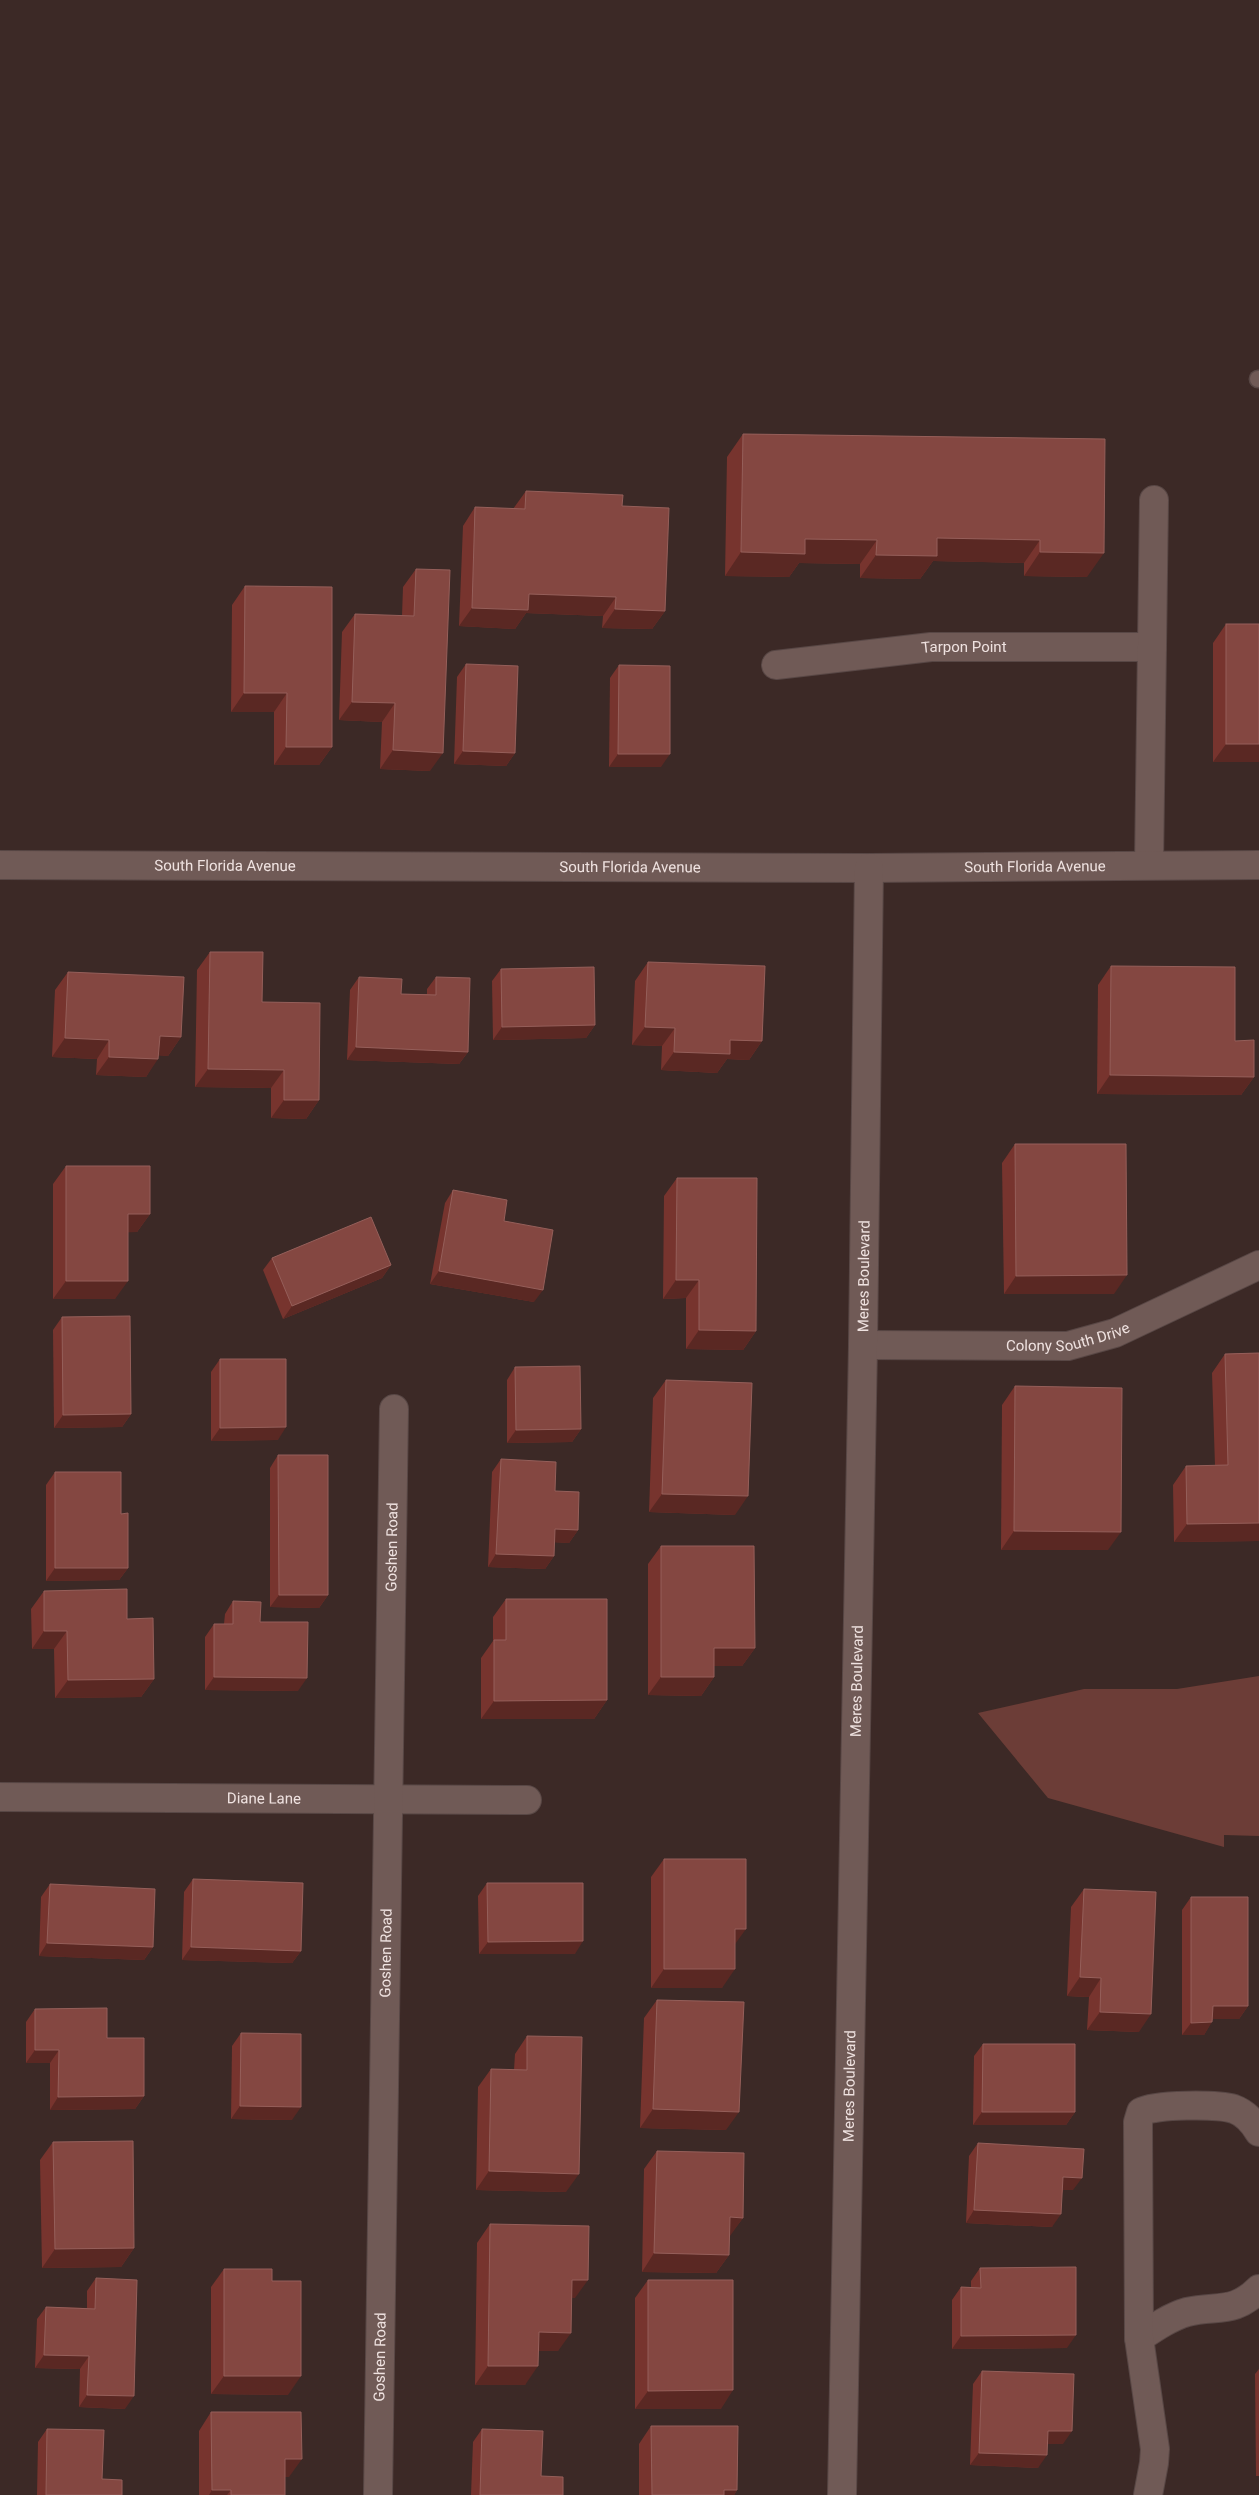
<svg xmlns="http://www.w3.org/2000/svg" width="1259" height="2495" font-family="Roboto,sans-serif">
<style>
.green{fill:#6c3d37}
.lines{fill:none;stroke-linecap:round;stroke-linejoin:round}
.lane-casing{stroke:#584745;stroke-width:19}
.street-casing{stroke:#584745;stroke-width:30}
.secondary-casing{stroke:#584745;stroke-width:30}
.lane{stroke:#705a56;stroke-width:16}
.street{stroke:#705a56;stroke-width:28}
.secondary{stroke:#705a56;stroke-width:28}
.wall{fill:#77342e}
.shaded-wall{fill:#5a2823}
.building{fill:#844741;stroke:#955f5a}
.labels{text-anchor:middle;stroke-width:5;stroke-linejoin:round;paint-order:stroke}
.street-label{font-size:15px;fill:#efe2e0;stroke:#1d1413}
</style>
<rect width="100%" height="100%" fill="#3c2926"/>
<!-- green -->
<path class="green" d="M1259,1676V1836L1224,1835V1847L1048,1798L978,1713L1084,1689H1177Z"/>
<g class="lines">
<!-- lane casing -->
<g class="lane-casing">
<path id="lane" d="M1258,379H1259"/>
</g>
<!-- street casing -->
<g class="street-casing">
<g id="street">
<path id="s1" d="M776,665L931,647H1152"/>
<path d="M1149,865L1154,500"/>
<path id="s2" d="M863,1345L1068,1346L1115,1333L1259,1265"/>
<path id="s3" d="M0,1797L527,1800"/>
<path d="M1139,2338C1154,2328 1170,2317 1187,2312C1218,2305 1234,2314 1259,2289"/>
<path id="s4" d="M378,2495L394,1409"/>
<path d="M1148,2495L1154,2463L1155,2449L1139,2338L1138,2122L1141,2112C1155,2104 1217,2104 1234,2109C1245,2113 1253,2122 1259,2132"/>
</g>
</g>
<!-- secondary casing -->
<g class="secondary-casing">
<g id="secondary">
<path id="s5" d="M0,865L869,868L1259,865"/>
<path id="s6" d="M842,2495L863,1345L869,868"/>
</g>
</g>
<!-- lane -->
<use href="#lane" class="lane"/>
<!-- street -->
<use href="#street" class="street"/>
<!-- secondary -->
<use href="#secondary" class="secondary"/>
</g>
<!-- wall -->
<g class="wall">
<path d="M743,434L1105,439L1087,577L1024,576V563L933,561L920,579L860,578V564L799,563L789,577L725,576L727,457Z"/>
<path d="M526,491L622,506L665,611L652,629L602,628L603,616L526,613L515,629L459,626L463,526L475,507L513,509Z"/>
<path d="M416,569L430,771L380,769L382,722L339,720L342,632L355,614L402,616L403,587Z"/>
<path d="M245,586L332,747L319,765H274V712H231L232,605Z"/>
<path d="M1226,624H1259V762H1213V643Z"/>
<path d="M466,664L515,753L506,766L454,764L457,677Z"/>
<path d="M619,665L661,767H609L610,678Z"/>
<path d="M210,952L262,1002L319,1100L306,1119L271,1118V1088L195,1087L197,970Z"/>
<path d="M648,962L762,1041L749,1060L727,1059L717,1073L661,1070L662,1046L632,1045L635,981Z"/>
<path d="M1111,966L1235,1041L1254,1077L1241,1095L1097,1094L1098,985Z"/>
<path d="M501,969L595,1025L586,1038L493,1040L492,981Z"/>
<path d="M68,972L181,1037L168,1056L159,1055L146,1077L96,1075L97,1059L52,1057L55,990Z"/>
<path d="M359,977L401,994H427V989L436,977L468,1052L459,1064L347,1060L350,990Z"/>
<path d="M1015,1144L1114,1294H1004L1002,1163Z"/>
<path d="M66,1166L150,1214L137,1232H128L115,1299H53V1184Z"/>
<path d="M677,1178L756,1331L743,1350L686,1349V1298L663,1299L664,1196Z"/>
<path d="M453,1190L504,1221L534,1302L430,1284L445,1203Z"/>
<path d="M272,1258L391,1265L382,1278L283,1319L263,1270Z"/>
<path d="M62,1317L131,1414L122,1427L54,1428L53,1330Z"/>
<path d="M1259,1353V1541L1174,1542L1173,1485L1186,1466H1215L1212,1373L1225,1354Z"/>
<path d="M220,1359L278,1440L211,1441V1372Z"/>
<path d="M515,1367L581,1429L572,1442L507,1443V1380Z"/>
<path d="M666,1380L735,1515L649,1512L653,1398Z"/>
<path d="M1015,1386L1108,1550H1001L1002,1405Z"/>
<path d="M278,1455L328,1595L319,1608L270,1607V1468Z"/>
<path d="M501,1459L555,1491L578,1530L569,1543L554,1542V1556L545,1569L488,1567L492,1472Z"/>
<path d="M55,1472L121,1514L128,1568L119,1580L46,1581V1485Z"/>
<path d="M661,1546L755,1648L742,1666H714V1677L701,1696L648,1695V1564Z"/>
<path d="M44,1591L127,1619L154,1679L141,1697L55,1698L54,1649H32L31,1609Z"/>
<path d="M506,1599L607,1700L594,1719H481V1658L493,1641V1617Z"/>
<path d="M233,1601L298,1691L205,1690V1637L214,1624H224L225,1614Z"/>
<path d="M664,1859L735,1945L722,1988H651V1877Z"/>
<path d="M193,1879L301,1951L292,1963L182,1960L184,1892Z"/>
<path d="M487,1883L575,1954H479L478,1896Z"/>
<path d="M50,1884L153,1947L144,1960L39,1956L41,1897Z"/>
<path d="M1084,1889L1139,2032L1087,2030L1089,1997L1067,1996L1071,1907Z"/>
<path d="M1191,1897L1248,2006L1239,2019H1213L1204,2035H1182V1910Z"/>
<path d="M657,2000L726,2130L640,2128L644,2018Z"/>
<path d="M35,2009L107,2038L144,2096L135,2109L50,2110V2063H26V2022Z"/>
<path d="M241,2033L292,2120L231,2119L232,2046Z"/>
<path d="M527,2036L566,2192L476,2190L478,2087L491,2069L514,2070L515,2054Z"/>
<path d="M983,2044L1075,2112L1066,2125H973L974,2056Z"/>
<path d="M53,2142L134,2248L121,2267L42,2268L40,2160Z"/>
<path d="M978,2143L1073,2190H1063L1052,2227L966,2223L969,2156Z"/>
<path d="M657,2151L743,2218L729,2236V2255L716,2273L642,2272L644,2169Z"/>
<path d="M490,2224L575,2298H571L558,2351H538L525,2385H475L477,2243Z"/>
<path d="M980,2268L1067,2348L952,2349V2300L961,2287H971V2281Z"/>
<path d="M224,2269L272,2281L288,2395L211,2394V2287Z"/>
<path d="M96,2278L125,2409L79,2407L80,2369L35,2368L37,2319L46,2307L87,2308V2291Z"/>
<path d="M648,2280L721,2409H635V2298Z"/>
<path d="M1259,2369V2476H1256L1255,2374Z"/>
<path d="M982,2371L1063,2444H1047L1038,2468L970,2465L973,2384Z"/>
<path d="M211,2412L289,2477H285V2495H199V2431Z"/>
<path d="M651,2426L737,2490L734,2495H639V2444Z"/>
<path d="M47,2429L102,2479L122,2495H37L38,2442Z"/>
<path d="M482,2429L541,2476L563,2495H471L473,2442Z"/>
</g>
<!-- shaded-wall -->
<g class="shaded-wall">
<path d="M937,538L1040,540L1024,563L933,561L920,579L860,578L876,555Z"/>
<path d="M805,539L877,540L860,564L799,563L789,577L725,576L741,552Z"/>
<path d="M1040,552L1104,553L1087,577L1024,576Z"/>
<path d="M529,594L616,597L603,616L526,613L515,629L459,626L472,608Z"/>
<path d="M615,609L665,611L652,629L602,628Z"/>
<path d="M244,693H287L274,712H231Z"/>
<path d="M352,702L395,703L382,722L339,720Z"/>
<path d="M1226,744H1259V762H1213Z"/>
<path d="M286,747H332L319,765H274Z"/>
<path d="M393,750L443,753L430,771L380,769Z"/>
<path d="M463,751L515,753L506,766L454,764Z"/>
<path d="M618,754H670L661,767H609Z"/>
<path d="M595,1025L586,1038L493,1040L502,1027Z"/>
<path d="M645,1027L675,1028L662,1046L632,1045Z"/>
<path d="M160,1036L181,1037L168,1056L147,1055Z"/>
<path d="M65,1038L109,1040L97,1059L52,1057Z"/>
<path d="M730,1040L762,1041L749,1060L727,1059L717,1073L661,1070L674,1052Z"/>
<path d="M356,1047L468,1052L459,1064L347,1060Z"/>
<path d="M109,1057L158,1059L146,1077L96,1075Z"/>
<path d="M208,1069L284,1070L271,1088L195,1087Z"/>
<path d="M1110,1075L1254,1077L1241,1095L1097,1094Z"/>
<path d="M284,1100H319L306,1119L271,1118Z"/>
<path d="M128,1214H150L137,1232L115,1233Z"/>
<path d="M391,1265L382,1278L283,1319L292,1306Z"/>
<path d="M439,1271L543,1290L534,1302L430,1284Z"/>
<path d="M1127,1275L1114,1294H1004L1016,1276Z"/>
<path d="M676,1280H699L686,1298L663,1299Z"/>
<path d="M66,1281H128L115,1299H53Z"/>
<path d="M699,1330L756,1331L743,1350L686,1349Z"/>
<path d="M131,1414L122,1427L54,1428L63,1415Z"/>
<path d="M286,1427L278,1440L211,1441L220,1428Z"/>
<path d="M581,1429L572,1442L507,1443L516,1430Z"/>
<path d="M662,1494L748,1496L735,1515L649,1512Z"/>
<path d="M1259,1523V1541L1174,1542L1187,1524Z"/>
<path d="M555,1529L578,1530L569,1543L546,1542Z"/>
<path d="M1014,1531L1121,1532L1108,1550H1001Z"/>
<path d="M496,1554L554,1556L545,1569L488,1567Z"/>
<path d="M55,1568H128L119,1580L46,1581Z"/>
<path d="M279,1595H328L319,1608L270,1607Z"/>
<path d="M44,1631H67L54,1649H32Z"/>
<path d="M714,1648H755L742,1666H701Z"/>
<path d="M214,1677L307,1678L298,1691L205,1690Z"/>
<path d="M661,1677H714L701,1696L648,1695Z"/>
<path d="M154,1679L141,1697L55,1698L68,1680Z"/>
<path d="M607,1700L594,1719H481L494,1701Z"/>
<path d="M735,1929H746L733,1947Z"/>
<path d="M583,1941L575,1954H479L488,1942Z"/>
<path d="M47,1943L153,1947L144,1960L39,1956Z"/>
<path d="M191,1947L301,1951L292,1963L182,1960Z"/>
<path d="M664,1969H735L722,1988H651Z"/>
<path d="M1080,1977L1101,1978L1089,1997L1067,1996Z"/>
<path d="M1213,2006H1248L1239,2019H1204Z"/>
<path d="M1100,2012L1151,2014L1139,2032L1087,2030Z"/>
<path d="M1212,2022L1204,2035H1182L1191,2023Z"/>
<path d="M35,2050H59L50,2063H26Z"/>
<path d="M144,2096L135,2109L50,2110L58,2097Z"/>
<path d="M240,2106L301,2107L292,2120L231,2119Z"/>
<path d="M653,2109L739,2112L726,2130L640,2128Z"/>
<path d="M982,2112H1075L1066,2125H973Z"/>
<path d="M489,2171L579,2174L566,2192L476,2190Z"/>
<path d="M1063,2177L1082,2178L1073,2190H1054Z"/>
<path d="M974,2210L1061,2214L1052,2227L966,2223Z"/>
<path d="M730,2217L743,2218L730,2236H717Z"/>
<path d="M134,2248L121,2267L42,2268L55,2249Z"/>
<path d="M654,2253L729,2255L716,2273L642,2272Z"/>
<path d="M572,2280H588L575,2298H559Z"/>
<path d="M539,2332L571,2333L558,2351H526Z"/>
<path d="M1076,2335L1067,2348L952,2349L961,2336Z"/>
<path d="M44,2355L89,2356L80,2369L35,2368Z"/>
<path d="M488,2366H538L525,2385H475Z"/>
<path d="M224,2376H301L288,2395L211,2394Z"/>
<path d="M733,2390L721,2409H635L648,2391Z"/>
<path d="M87,2395L134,2396L125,2409L79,2407Z"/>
<path d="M1048,2431H1072L1063,2444H1039Z"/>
<path d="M979,2453L1047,2455L1038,2468L970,2465Z"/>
<path d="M285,2459H302L289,2477H272Z"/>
<path d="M212,2490H231L227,2495H209Z"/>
<path d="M724,2490H737L734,2495H721Z"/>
</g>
<!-- building -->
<g class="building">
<path d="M743,434L1105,439L1104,553L1040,552V540L937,538V556L876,555L877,540L805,539V554L741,552Z"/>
<path d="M526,491L623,495L622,506L669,508L665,611L615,609L616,597L529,594L528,610L472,608L475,507L525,509Z"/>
<path d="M416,569L450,570L443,753L393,750L395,703L352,702L355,614L414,616Z"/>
<path d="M245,586L332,587V747H286L287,693H244Z"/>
<rect x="1226" y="624" width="33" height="120"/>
<path d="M466,664L518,666L515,753L463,751Z"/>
<path d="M619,665L670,666V754H618Z"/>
<path d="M210,952H263L262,1002L320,1003L319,1100H284V1070L208,1069Z"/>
<path d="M648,962L765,966L762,1041L730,1040V1054L674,1052L675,1028L645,1027Z"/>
<path d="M1111,966L1235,967V1041L1254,1040V1077L1110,1075Z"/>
<path d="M594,967L595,1025L502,1027L501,969Z"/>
<path d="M68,972L184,977L181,1037L160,1036L158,1059L109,1057V1040L65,1038Z"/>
<path d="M359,977L402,979L401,994L436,995V977L470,978L468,1052L356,1047Z"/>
<path d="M1015,1144H1126L1127,1275L1016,1276Z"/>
<path d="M66,1166H150V1214H128V1281H66Z"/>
<path d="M677,1178H757L756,1331L699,1330V1280H676Z"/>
<path d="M453,1190L507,1200L504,1221L553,1230L543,1290L439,1271Z"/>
<path d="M371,1217L391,1265L292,1306L272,1258Z"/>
<path d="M130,1316L131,1414L63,1415L62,1317Z"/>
<path d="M1259,1353V1523L1187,1524L1186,1466L1228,1465L1225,1354Z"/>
<path d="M220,1359H286V1427L220,1428Z"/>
<path d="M580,1366L581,1429L516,1430L515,1367Z"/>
<path d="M666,1380L752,1383L748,1496L662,1494Z"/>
<path d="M1015,1386L1122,1388L1121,1532L1014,1531Z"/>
<path d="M278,1455H328V1595H279Z"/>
<path d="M501,1459L556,1462L555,1491L579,1492L578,1530L555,1529L554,1556L496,1554Z"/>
<path d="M55,1472H121V1514L128,1513V1568H55Z"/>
<path d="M661,1546H754L755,1648H714V1677H661Z"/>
<path d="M127,1589V1619L153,1618L154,1679L68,1680L67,1631H44V1591Z"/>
<path d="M506,1599H607V1700L494,1701V1640H506Z"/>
<path d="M233,1601L261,1602L260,1622H308L307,1678L214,1677V1624H233Z"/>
<path d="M664,1859H746V1929H735V1969H664Z"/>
<path d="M193,1879L303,1883L301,1951L191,1947Z"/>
<path d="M487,1883H583V1941L488,1942Z"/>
<path d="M50,1884L155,1889L153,1947L47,1943Z"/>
<path d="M1084,1889L1156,1892L1151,2014L1100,2012L1101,1978L1080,1977Z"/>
<path d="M1191,1897H1248V2006H1213L1212,2022L1191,2023Z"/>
<path d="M657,2000L744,2002L739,2112L653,2109Z"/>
<path d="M107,2008V2038H144V2096L58,2097L59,2050H35V2009Z"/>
<path d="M241,2033L301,2034V2107L240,2106Z"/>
<path d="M527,2036L582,2037L579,2174L489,2171L491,2069L527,2070Z"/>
<path d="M983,2044H1075V2112H982Z"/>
<path d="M133,2141L134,2248L55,2249L53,2142Z"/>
<path d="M978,2143L1084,2149L1082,2178L1063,2177L1061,2214L974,2210Z"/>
<path d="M657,2151L744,2153L743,2218L730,2217L729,2255L654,2253Z"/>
<path d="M490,2224L589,2226L588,2280H572L571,2333L539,2332L538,2366H488Z"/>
<path d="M1076,2267V2335L961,2336V2287L981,2288L980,2268Z"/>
<path d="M224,2269H272V2281H301V2376H224Z"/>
<path d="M96,2278L137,2280L134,2396L87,2395L89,2356L44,2355L46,2307L95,2309Z"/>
<path d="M648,2280H733V2390L648,2391Z"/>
<path d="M982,2371L1074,2374L1072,2431H1048L1047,2455L979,2453Z"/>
<path d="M211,2412H301L302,2459H285V2495H231V2490H212Z"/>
<path d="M651,2426H738L737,2490H724V2495H652Z"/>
<path d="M47,2429L104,2430L102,2479L122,2480V2495H46Z"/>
<path d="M482,2429L543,2431L541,2476L563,2477V2495H480Z"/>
</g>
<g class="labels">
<!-- street labels -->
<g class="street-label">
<text dy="5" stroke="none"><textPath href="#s1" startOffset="189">Tarpon Point</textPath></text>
<text dy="5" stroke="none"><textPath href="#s5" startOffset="225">South Florida Avenue</textPath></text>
<text dy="5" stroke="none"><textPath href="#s5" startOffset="1035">South Florida Avenue</textPath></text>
<text dy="5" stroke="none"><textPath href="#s5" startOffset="630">South Florida Avenue</textPath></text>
<text dy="5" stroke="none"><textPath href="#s6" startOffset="1219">Meres Boulevard</textPath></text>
<text dy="5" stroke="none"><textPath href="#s2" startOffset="206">Colony South Drive</textPath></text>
<text dy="5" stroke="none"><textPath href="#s4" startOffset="948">Goshen Road</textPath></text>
<text dy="5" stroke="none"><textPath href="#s6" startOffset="814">Meres Boulevard</textPath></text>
<text dy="5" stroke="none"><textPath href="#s3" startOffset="264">Diane Lane</textPath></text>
<text dy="5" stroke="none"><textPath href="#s4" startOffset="542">Goshen Road</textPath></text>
<text dy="5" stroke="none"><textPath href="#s6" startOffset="409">Meres Boulevard</textPath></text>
<text dy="5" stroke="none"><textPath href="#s4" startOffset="138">Goshen Road</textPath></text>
</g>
</g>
</svg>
